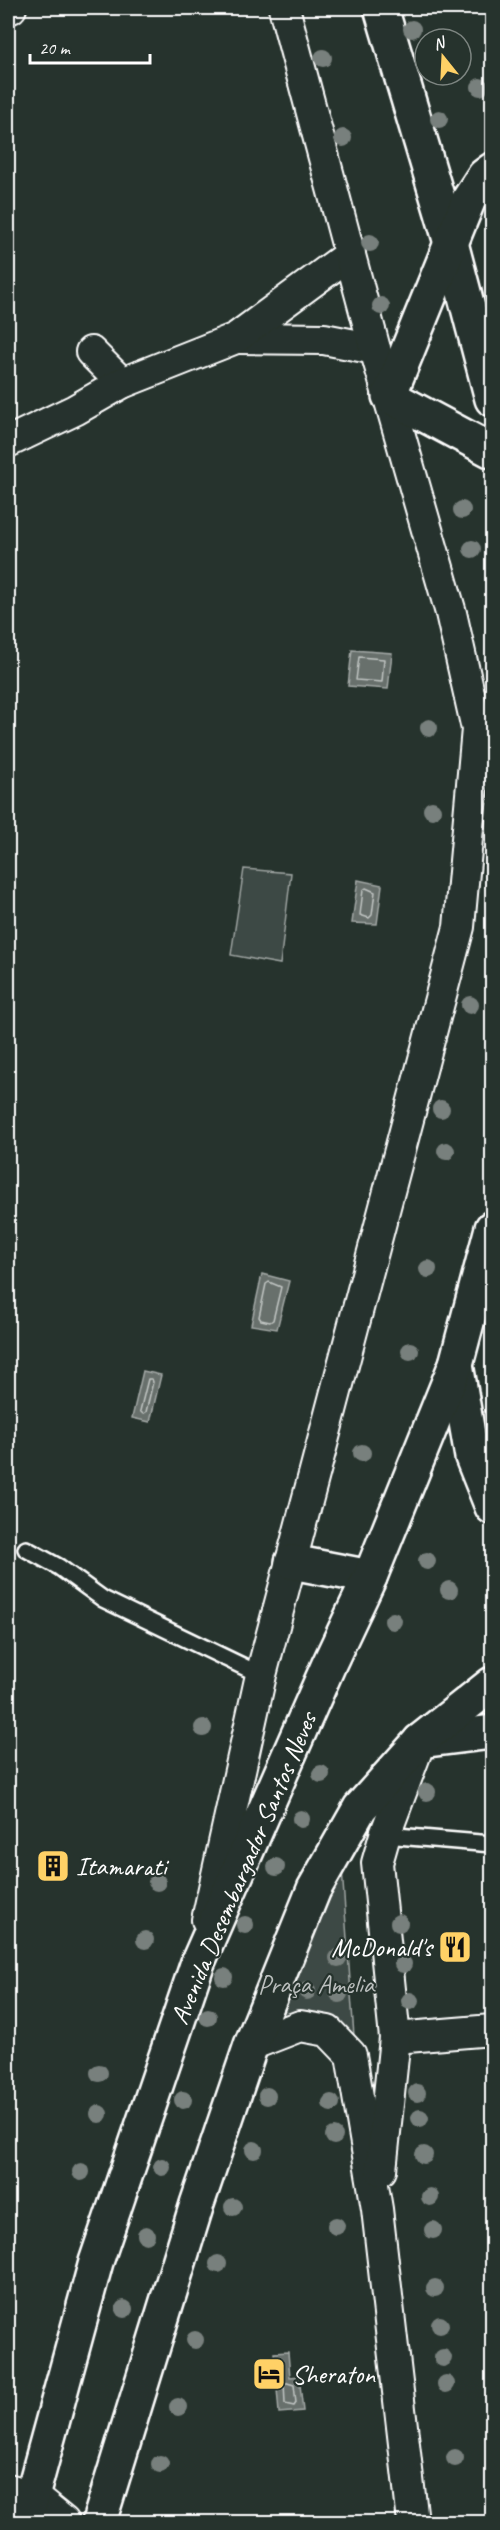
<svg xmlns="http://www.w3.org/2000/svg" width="500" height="2530" font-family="Caveat,sans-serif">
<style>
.green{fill:#3e4944;stroke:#9ea4a2;stroke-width:1.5}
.water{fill:#67706c;stroke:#a4a9a7;stroke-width:1.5}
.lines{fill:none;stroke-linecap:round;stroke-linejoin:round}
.shore{stroke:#c2c6c4;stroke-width:1.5}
.service-casing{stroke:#fff;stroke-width:20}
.minor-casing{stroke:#fff;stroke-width:34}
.secondary-casing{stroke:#fff;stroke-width:38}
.service{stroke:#26332d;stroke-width:15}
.minor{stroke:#26332d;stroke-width:30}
.secondary{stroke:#26332d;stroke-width:33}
.tree{fill:#78807d}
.labels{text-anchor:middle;stroke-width:4.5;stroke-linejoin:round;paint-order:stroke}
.poi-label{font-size:26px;fill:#fff;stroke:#26332d;text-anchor:start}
.street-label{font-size:26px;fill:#fff;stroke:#26332d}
.park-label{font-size:26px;fill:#bbbfbe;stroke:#26332d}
</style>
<rect width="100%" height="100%" fill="#26332d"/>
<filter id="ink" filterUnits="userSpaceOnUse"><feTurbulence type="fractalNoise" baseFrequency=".0167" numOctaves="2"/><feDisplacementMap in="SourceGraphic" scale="12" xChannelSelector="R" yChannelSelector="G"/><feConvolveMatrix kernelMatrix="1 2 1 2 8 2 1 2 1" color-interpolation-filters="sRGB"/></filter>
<g filter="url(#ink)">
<!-- green -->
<g class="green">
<path d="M244,869L291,873L280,964L231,955Z"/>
<path d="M341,1855L355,2050L256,2032Z"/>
</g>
<!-- water -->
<g class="water">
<path d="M352,650L392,653L388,689L348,686Z"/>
<path d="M358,880L382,885L377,924L352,923Z"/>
<path d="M262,1274L289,1281L277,1329L251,1325Z"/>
<path d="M143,1371L161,1375L150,1422L132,1418Z"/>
<path d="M288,2352L290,2377L299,2376L303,2411L279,2413L274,2353Z"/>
</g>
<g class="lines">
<!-- shore -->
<g class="shore">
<path d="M359,657L384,659L382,682L356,680Z"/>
<path d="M366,888L375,892L372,915L369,918L360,915L363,890Z"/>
<path d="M269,1282L281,1287L273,1320L270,1322L261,1320L259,1317L266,1284Z"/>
<path d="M148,1379H152L153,1382L146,1412L143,1414L140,1411Z"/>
<path d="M284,2382L294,2385L296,2403L294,2406L285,2404Z"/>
</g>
<!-- service casing -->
<g class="service-casing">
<g id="service">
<path d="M26,1549L59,1567L103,1599L261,1675"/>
<path d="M385,1835L492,1844"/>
</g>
</g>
<!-- minor casing -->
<g class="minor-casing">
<g id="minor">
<path d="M8,9L11,8"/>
<path d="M236,338L324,339L375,349"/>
<path d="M91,352L122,383"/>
<path d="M8,442L75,410L122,383L236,338L350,254"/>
<path d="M207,1920L261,1675L459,927L477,729L451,613L375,349L284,8"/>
<path d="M395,2038L492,2030"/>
<path d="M251,2045L300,2026L328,2031L351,2055L377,2209L413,2522"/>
<path d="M381,2170L395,2038L377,1863L385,1835L418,1747"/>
<path d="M8,2489L32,2496L64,2522"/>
</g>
</g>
<!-- secondary casing -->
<g class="secondary-casing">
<g id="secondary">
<path d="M381,8L451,243L492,399"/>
<path d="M492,170L484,176L469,199L389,396L492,451"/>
<path d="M456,1364L472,1457L492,1507"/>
<path d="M292,1562L370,1577"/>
<path d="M420,1741L492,1732"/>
<path d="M25,2522L96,2262L198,1962L329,1664L370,1577L456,1364L492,1228"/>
<path d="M99,2522L197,2204L251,2045L314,1889L360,1808L420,1741L492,1684"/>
</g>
</g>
<!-- service -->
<use href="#service" class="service"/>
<!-- minor -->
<use href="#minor" class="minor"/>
<!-- secondary -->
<use href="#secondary" class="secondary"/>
</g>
<!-- trees -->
<g class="tree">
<circle cx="412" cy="29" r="9"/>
<circle cx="323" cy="58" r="9"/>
<circle cx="480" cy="87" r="9"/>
<circle cx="439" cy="119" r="9"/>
<circle cx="343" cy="138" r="9"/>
<circle cx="370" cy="243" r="9"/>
<circle cx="381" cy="306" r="9"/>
<circle cx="462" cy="510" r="9"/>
<circle cx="472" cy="549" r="9"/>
<circle cx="429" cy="728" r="9"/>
<circle cx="432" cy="810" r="9"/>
<circle cx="470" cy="1005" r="9"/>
<circle cx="441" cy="1109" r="9"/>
<circle cx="446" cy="1151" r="9"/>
<circle cx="428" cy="1269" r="9"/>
<circle cx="410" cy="1351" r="9"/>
<circle cx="362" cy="1453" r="9"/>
<circle cx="427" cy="1561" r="9"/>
<circle cx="449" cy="1590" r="9"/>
<circle cx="393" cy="1621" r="9"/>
<circle cx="203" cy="1728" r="9"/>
<circle cx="321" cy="1774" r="9"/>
<circle cx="427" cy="1792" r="9"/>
<circle cx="301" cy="1819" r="9"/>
<circle cx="276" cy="1867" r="9"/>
<circle cx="157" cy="1882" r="9"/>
<circle cx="399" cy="1923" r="9"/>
<circle cx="245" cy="1925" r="9"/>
<circle cx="145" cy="1940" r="9"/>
<circle cx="338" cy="1958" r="9"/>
<circle cx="403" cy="1964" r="9"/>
<circle cx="224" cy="1977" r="9"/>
<circle cx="307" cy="1991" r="9"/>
<circle cx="339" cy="1994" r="9"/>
<circle cx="410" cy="2001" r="9"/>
<circle cx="208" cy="2017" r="9"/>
<circle cx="99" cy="2073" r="9"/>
<circle cx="417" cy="2093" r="9"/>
<circle cx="267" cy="2096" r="9"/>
<circle cx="183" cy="2100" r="9"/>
<circle cx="331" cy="2103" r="9"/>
<circle cx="99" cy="2114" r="9"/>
<circle cx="420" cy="2118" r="9"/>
<circle cx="334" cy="2136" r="9"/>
<circle cx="254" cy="2150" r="9"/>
<circle cx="424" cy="2155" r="9"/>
<circle cx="162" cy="2167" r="9"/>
<circle cx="81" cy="2172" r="9"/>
<circle cx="430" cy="2197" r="9"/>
<circle cx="233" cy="2207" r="9"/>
<circle cx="336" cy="2226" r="9"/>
<circle cx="433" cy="2230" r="9"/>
<circle cx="146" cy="2235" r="9"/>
<circle cx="218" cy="2264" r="9"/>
<circle cx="435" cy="2288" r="9"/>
<circle cx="124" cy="2309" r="9"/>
<circle cx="440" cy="2325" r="9"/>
<circle cx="195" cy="2340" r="9"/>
<circle cx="443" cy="2358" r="9"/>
<circle cx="446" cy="2384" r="9"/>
<circle cx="178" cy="2407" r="9"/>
<circle cx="455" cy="2458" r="9"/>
<circle cx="160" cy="2464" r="9"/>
</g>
</g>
<!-- icons -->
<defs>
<g id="building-square" transform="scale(1.725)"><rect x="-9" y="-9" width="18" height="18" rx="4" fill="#ffd166" stroke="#26332d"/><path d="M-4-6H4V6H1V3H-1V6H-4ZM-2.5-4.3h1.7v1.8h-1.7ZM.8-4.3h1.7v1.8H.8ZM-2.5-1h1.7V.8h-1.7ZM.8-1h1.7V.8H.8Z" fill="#111"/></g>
<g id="restaurant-square" transform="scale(1.725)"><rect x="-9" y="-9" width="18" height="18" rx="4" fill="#ffd166" stroke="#26332d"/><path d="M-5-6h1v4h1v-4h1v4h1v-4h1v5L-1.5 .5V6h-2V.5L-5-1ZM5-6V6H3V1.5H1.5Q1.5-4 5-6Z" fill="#111"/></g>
<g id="hotel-square" transform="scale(1.725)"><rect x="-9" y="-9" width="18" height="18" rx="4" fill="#ffd166" stroke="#26332d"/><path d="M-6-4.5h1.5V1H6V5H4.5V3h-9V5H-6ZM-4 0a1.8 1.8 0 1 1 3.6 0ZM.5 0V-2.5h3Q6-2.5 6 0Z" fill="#111"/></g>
</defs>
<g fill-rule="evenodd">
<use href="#building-square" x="53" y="1866"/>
<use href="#restaurant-square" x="455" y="1947"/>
<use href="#hotel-square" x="269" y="2374"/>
</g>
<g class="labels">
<!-- poi labels -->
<g class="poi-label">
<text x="76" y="1875">Itamarati</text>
<text x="432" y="1956" text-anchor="end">McDonald's</text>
<text x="292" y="2383">Sheraton</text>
</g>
<!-- street labels -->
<g class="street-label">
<text transform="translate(243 1868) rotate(-67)" y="9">Avenida Desembargador Santos Neves</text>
</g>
<!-- park labels -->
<g class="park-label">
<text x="316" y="1993">Praça Amelia</text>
</g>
</g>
<!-- margin -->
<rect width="500" height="2530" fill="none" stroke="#26332d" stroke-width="30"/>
<rect x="15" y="15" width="470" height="2500" fill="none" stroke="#fff" stroke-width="2" filter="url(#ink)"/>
<!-- north arrow -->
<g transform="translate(443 57) rotate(342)"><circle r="28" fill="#26332d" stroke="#7d8581" stroke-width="1.5"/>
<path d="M0-4.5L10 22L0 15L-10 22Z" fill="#ffd166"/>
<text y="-9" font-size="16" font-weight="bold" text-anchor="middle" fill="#ffffff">N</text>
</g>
<!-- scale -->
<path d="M30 54v9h120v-9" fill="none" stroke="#ffffff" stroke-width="3"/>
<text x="39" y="54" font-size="18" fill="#ffffff" stroke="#26332d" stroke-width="4.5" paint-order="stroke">20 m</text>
</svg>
